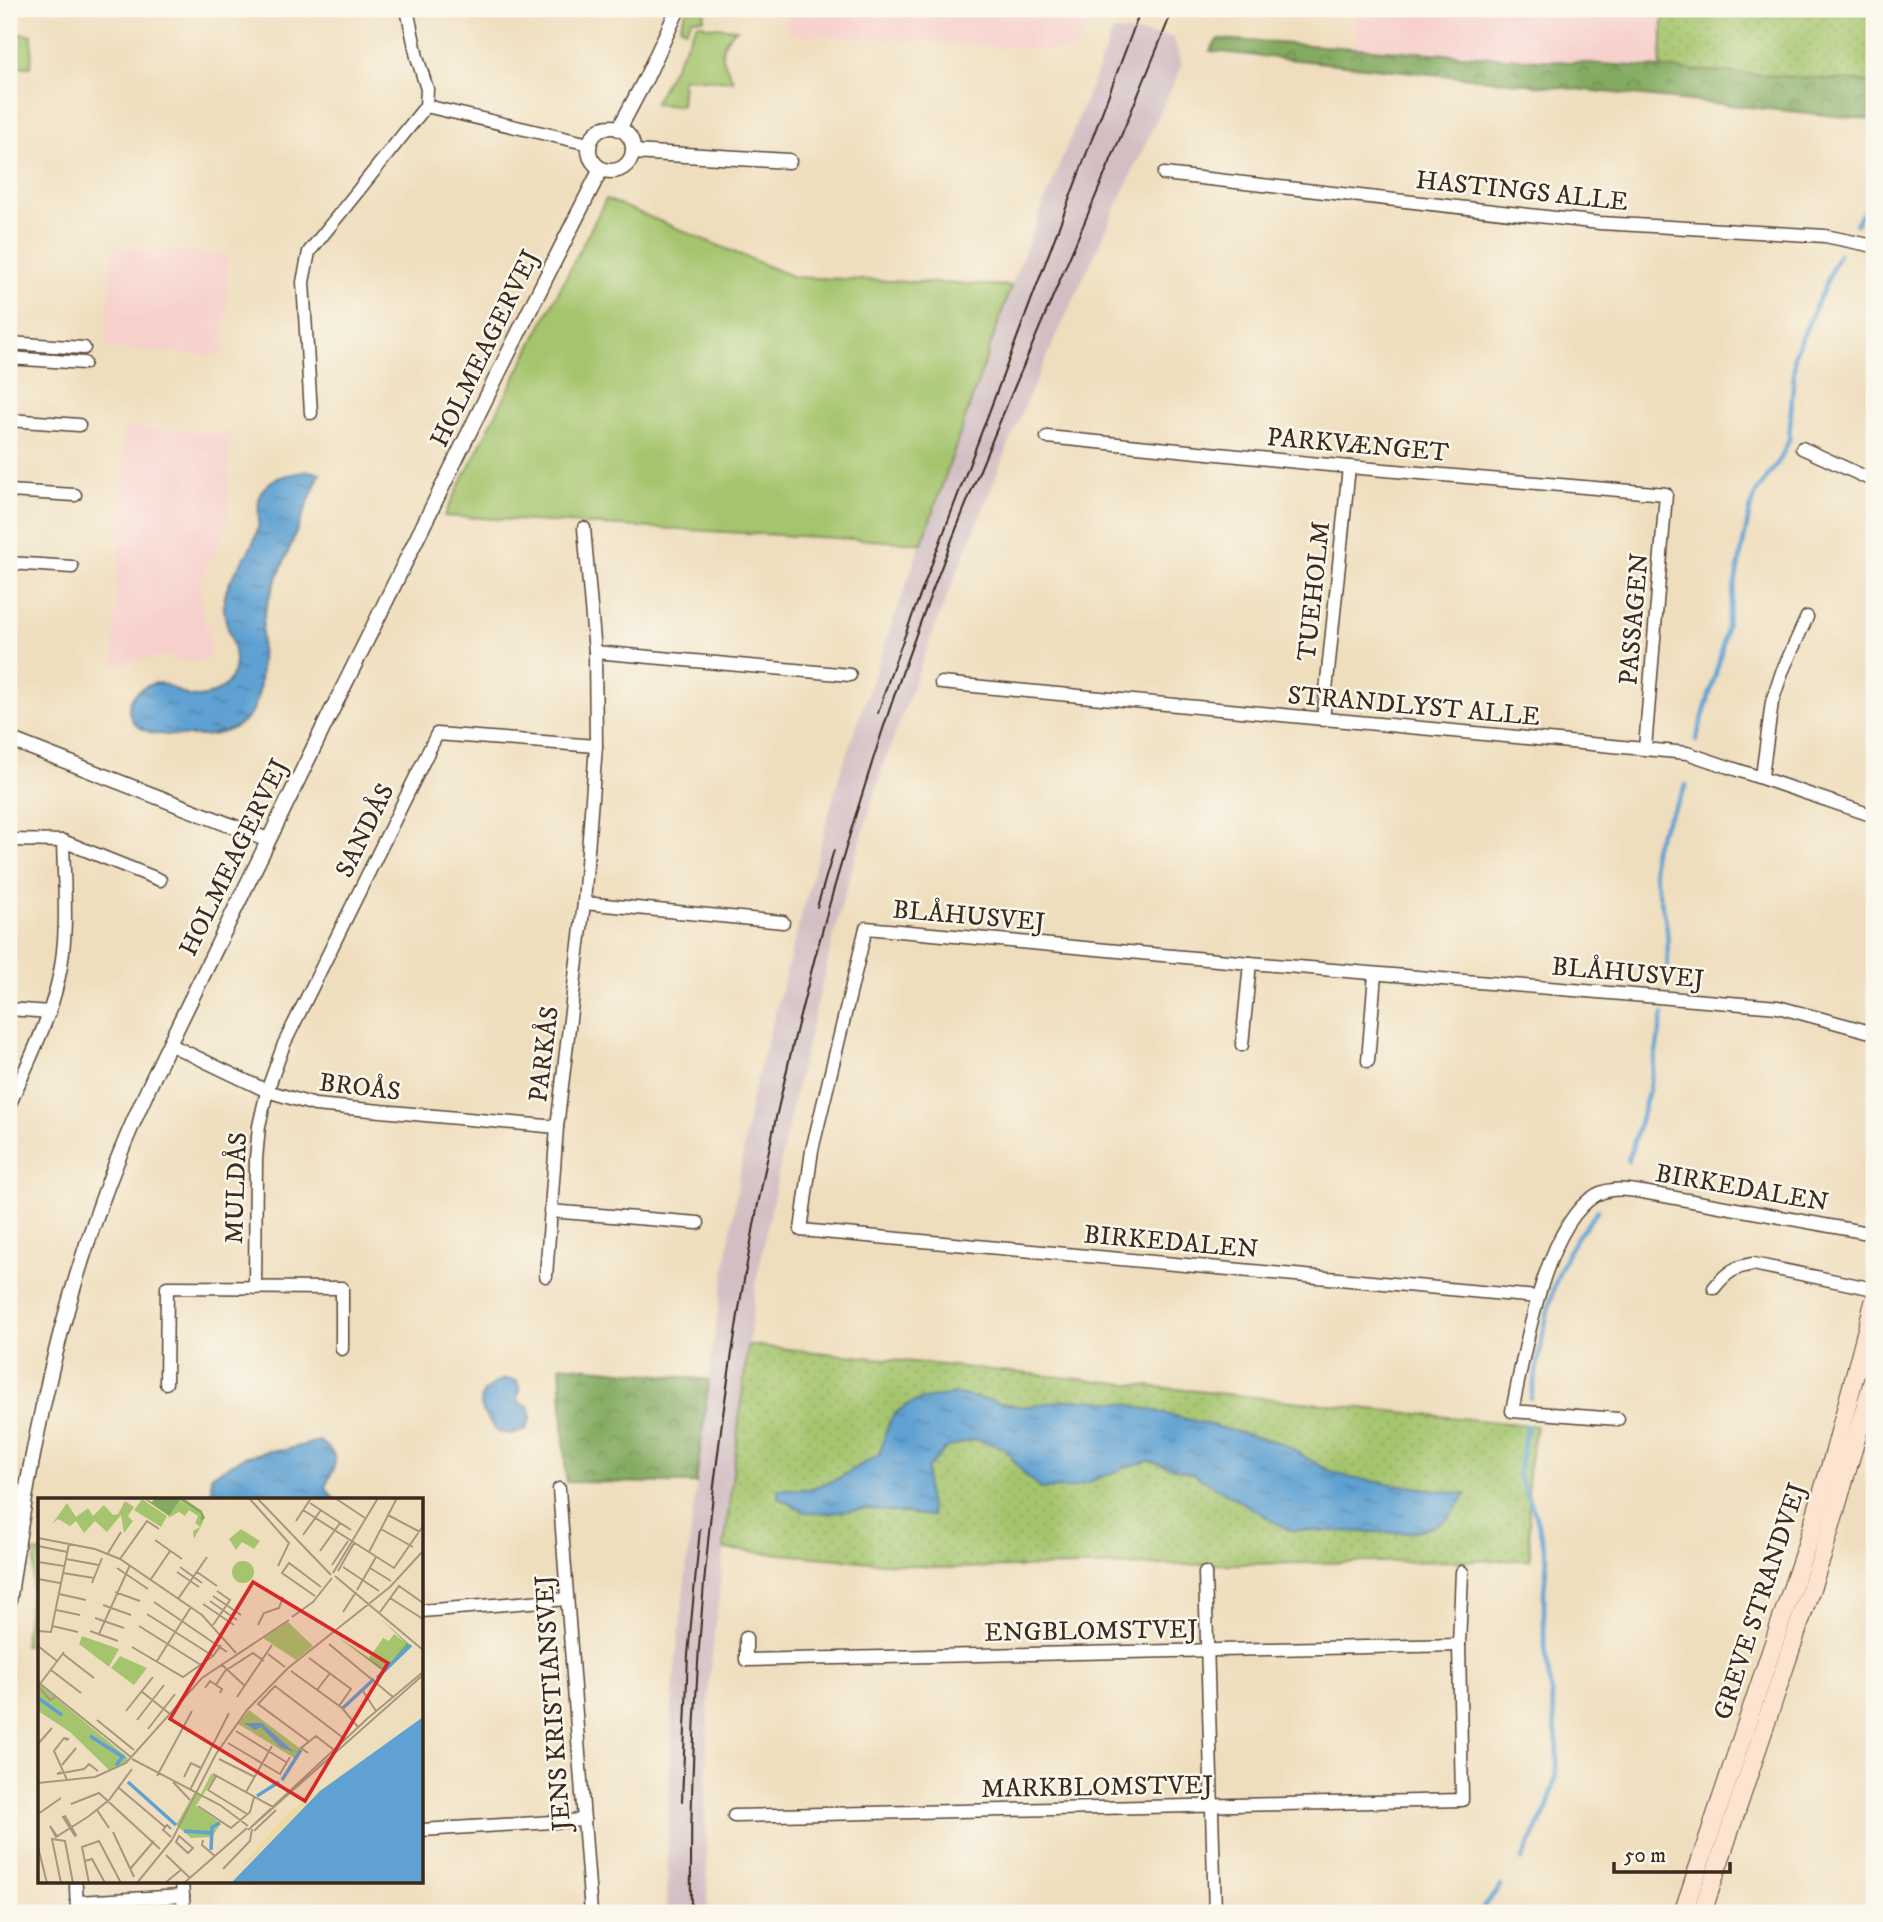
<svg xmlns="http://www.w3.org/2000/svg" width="1883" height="1922" font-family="'IM FELL DW Pica',serif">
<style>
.built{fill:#f7d0cc}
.railway{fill:#d2bec3}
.grass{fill:#a4c56d;stroke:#707846;stroke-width:2}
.forest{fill:url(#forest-crowns);stroke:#5f6a3f;stroke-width:2}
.park{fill:url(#park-dots);stroke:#707846;stroke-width:2}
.water{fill:url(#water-ripples);stroke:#4c6678;stroke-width:2}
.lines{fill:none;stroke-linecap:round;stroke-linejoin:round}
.stream{stroke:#5ea1d2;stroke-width:4.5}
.minor-casing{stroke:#564536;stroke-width:15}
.tertiary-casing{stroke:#564536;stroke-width:17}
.secondary-casing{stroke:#564536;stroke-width:20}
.minor{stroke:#fff;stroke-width:12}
.tertiary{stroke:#fff;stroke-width:14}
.secondary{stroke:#fde4d0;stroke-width:18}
.tram{stroke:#3b2a1e;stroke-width:2}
.labels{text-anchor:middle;stroke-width:5;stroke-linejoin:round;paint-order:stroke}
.street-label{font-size:26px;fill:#3b2a1e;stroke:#fbf7ec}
.inset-river{fill:none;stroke:#5ea1d2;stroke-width:3.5}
.inset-road{fill:none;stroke:#a7967d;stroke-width:2}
.view{fill:#d62828;fill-opacity:0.15;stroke:#d62828;stroke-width:3.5}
.inset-edge{fill:none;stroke:#3b2a1e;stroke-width:3.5}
</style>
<defs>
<pattern id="forest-crowns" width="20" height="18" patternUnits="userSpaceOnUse" patternTransform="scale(1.75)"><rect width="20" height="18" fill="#83aa60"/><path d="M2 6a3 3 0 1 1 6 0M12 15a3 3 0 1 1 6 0" fill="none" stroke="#6c8b4f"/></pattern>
<pattern id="park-dots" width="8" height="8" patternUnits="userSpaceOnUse" patternTransform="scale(1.75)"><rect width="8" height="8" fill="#a4c56d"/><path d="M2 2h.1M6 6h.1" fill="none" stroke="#8ea95e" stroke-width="1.8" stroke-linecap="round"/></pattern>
<pattern id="water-ripples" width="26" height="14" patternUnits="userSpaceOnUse" patternTransform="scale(1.75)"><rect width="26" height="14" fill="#5ea1d2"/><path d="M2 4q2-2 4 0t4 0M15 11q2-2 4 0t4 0" fill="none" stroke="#4f83aa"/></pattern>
</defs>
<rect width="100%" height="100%" fill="#fbf7ec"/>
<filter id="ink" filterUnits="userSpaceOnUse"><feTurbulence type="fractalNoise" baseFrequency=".0143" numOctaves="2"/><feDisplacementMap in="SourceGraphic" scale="14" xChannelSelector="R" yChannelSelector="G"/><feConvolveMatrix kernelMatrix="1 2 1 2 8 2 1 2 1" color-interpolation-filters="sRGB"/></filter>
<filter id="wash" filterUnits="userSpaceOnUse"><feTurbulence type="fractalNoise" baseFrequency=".00686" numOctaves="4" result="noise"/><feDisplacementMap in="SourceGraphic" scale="28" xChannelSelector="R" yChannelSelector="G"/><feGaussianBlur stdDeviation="1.57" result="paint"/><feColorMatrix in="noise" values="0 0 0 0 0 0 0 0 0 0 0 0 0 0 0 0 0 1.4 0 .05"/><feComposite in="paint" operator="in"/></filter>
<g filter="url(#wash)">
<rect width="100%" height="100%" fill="#efdebd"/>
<!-- built -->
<g class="built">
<path d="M789,9H1126L1123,17L1091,25L1071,51L787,34Z"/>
<path d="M1357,9H1874V82L1354,49Z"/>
<path d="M113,247L228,254L225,356L105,348Z"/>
<path d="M125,427L230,434L228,516L219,546L201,577L200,602L211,645L209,655L202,662L191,663L166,656L113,665Z"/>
</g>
<!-- railway -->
<path class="railway" d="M1113,31L1173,37L1182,65L1028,398L938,619L882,769L843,899L795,1092L756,1283L709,1680L705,1809L708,1913H667L669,1793L674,1675L712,1351L751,1101L840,773L1011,286Z"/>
<!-- grass -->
<g class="grass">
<path d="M687,9H705L704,19H692L686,30L680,26Z"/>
<path d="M697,24H704V26L737,29C714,46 722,61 734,81L683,78L681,106L654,104Z"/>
<path d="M9,33L32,35L31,67L9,66Z"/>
<path d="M606,199L794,277L1011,286L922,543L444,516Z"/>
<path d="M36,1552H40V1645L24,1646Z"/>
</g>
<!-- forest -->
<g class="forest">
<path d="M1218,39L1874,82V120L1210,51Z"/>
<path d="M560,1365L709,1380L696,1483L566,1482Z"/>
</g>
<!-- park -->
<g class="park">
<path d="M1664,9H1874V82L1660,68Z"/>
<path d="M748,1345L1536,1426L1528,1472L1530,1560L942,1568L724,1549Z"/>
</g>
<!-- water -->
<g class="water">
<path d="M309,471L320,473C308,503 296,532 284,562C276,581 266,601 263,622C259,649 266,695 249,716C228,741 188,737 159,734C124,730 117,696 152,684C171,678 183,706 211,694C217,692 225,687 228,682C245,659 226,634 224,610C222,577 252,558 258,528C261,515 254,498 265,487C275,475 295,474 309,471Z"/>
<path d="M505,1379L517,1381L520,1391L517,1398L521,1404L529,1407L531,1417L526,1429L512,1434L498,1432C477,1409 471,1392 505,1379Z"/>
<path d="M957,1394L1023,1407L1064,1400H1094L1127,1404L1281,1443L1328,1470L1350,1478L1466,1494L1450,1517L1432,1527L1408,1533L1289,1530L1193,1474L1149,1461L1130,1466L1072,1488L1041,1489L1026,1476L1004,1448L975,1439L946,1448L927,1469L926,1488L932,1516L868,1509L830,1513L805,1512L778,1498V1489H809L837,1479L879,1454C883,1444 885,1431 890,1421C902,1399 935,1397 957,1394Z"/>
<path d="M319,1441C343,1455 335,1466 325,1487L335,1500H212L211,1476L244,1457L269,1451L284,1450Z"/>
</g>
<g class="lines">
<!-- stream -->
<g class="stream">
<path d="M1856,224L1874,195"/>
<path d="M1696,740L1719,662L1750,510L1756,493L1781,458L1789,440L1795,354L1839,254"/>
<path d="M1667,985C1667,967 1669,948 1667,930C1665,903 1649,875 1654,849C1659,825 1679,807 1686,785"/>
<path d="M1628,1161L1649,1090L1663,1014"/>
<path d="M1531,1398C1542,1349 1547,1283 1575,1240C1582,1230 1591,1220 1598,1210"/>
<path d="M1522,1859L1547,1809L1555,1780L1558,1749L1544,1638V1591L1547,1558L1536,1516L1518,1475L1527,1426"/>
<path d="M1480,1913L1500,1886"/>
</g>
</g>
</g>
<g filter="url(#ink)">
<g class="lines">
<!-- minor casing -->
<g class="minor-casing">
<g id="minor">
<path d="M426,106L589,144"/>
<path d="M1164,174L1600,223L1825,236L1874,246"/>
<path d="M9,343L84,348"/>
<path d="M9,358L84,363"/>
<path d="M311,413L303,282L309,252L426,106L427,89L417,57L407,9"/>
<path d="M9,420L79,425"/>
<path d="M1047,437L1349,467L1666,494L1645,748"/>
<path d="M1802,448L1874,481"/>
<path d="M9,491L75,495"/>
<path d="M9,563L72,567"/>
<path d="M595,652L850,675"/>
<path d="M941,683L1687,753L1874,816"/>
<path d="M1323,720L1349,467"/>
<path d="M1762,776L1772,702L1782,672L1807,617"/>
<path d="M9,840L63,841L160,880"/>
<path d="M584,903L783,922"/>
<path d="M9,1009L50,1012"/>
<path d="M169,1044L267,1091L315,1105L557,1127"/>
<path d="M1242,1045L1250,963"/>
<path d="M1368,1061L1375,974"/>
<path d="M9,1106C26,1066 48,1025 58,981C69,936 64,887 63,841"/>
<path d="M550,1211L698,1223"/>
<path d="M546,1276L557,1127L584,903L596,746L595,652L584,528"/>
<path d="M255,1288L256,1159L259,1126L267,1091L284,1044L437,734L596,746"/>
<path d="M1714,1288C1726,1273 1734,1267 1753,1264L1874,1289"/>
<path d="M1537,1297L801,1230L812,1150L866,928L1250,963L1778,1007L1874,1033"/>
<path d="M166,1383L167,1287L342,1288V1349"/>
<path d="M1618,1419L1512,1411C1524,1356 1544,1225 1596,1195C1612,1186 1631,1190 1648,1193L1874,1234"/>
<path d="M559,1489L591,1913"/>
<path d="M1205,1573L1215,1913"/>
<path d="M422,1611L567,1599"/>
<path d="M746,1638V1660L1459,1645"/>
<path d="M734,1816L1462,1800L1459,1645L1462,1572"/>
<path d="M422,1830L584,1820"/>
<path d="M182,1882L184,1913"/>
<path d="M76,1886L77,1913"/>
<path d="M77,1902L183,1896"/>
</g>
</g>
<!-- tertiary casing -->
<g class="tertiary-casing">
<g id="tertiary">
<circle cx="611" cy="149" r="22"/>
<path d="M619,129L646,78L678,9"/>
<path d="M633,152L789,161"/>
<path d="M9,739L268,840"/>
<path d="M9,1602C28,1464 53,1337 100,1206C128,1127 165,1052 202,977C244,890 286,803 329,716C420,534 508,350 601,169"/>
</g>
</g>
<!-- secondary casing -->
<g class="secondary-casing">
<g id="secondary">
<path d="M1683,1913L1806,1547L1834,1454L1874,1302"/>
<path d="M1702,1913L1822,1556L1874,1377"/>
</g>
</g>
<!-- minor -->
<use href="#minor" class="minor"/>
<!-- tertiary -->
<use href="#tertiary" class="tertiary"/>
<!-- secondary -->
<use href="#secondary" class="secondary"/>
<!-- tram -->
<g class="tram">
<path d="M878,713L893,667L1141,9"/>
<path d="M817,907L834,850"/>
<path d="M682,1801L688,1655L700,1529"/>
<path d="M691,1913C687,1512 757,1110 883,729C964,484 1078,249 1173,9"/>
</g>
</g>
</g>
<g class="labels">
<!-- street labels -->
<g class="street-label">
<text transform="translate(1522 190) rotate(6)" y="9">HASTINGS ALLE</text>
<text transform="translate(484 348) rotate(-64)" y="9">HOLMEAGERVEJ</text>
<text transform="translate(1358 444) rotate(5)" y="9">PARKVÆNGET</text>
<text transform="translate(1313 591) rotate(-84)" y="9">TUEHOLM</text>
<text transform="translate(1633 619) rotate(-85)" y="9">PASSAGEN</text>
<text transform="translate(1414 705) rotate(5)" y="9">STRANDLYST ALLE</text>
<text transform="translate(364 830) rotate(-64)" y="9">SANDÅS</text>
<text transform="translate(233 857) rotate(-64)" y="9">HOLMEAGERVEJ</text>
<text transform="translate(969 915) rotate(5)" y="9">BLÅHUSVEJ</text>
<text transform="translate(1628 972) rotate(5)" y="9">BLÅHUSVEJ</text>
<text transform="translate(543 1054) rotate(-83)" y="9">PARKÅS</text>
<text transform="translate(360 1086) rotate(7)" y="9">BROÅS</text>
<text transform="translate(1742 1187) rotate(10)" y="9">BIRKEDALEN</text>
<text transform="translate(235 1188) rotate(-88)" y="9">MULDÅS</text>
<text transform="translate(1171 1241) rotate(5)" y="9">BIRKEDALEN</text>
<text transform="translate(1759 1601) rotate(-72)" y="9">GREVE STRANDVEJ</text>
<text transform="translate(1091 1630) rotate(-1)" y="9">ENGBLOMSTVEJ</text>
<text transform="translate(552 1703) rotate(-94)" y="9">JENS KRISTIANSVEJ</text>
<text transform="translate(1097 1786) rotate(-1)" y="9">MARKBLOMSTVEJ</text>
</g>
</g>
<!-- overview -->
<g transform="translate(38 1498)">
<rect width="385" height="385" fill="#efdebd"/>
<path d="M104,1L129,18L123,29L96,12ZM141,2L163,16L165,24L156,41L155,33L162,29L157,25L160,18L151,12L147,18L141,14L130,20ZM87,3L96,9L90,18L95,23L86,35L83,17L69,34L57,23L46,35L38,23L32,28L20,21L14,26L29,5L38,19L50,10L55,18L66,7L75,17L80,16ZM203,31L222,43L216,51L204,44L198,52L191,41ZM250,124L275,148L258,162L225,140ZM82,158L109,170L96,187L73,170ZM0,185L89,259L90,263L72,273L32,234L0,213ZM173,276L177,278L158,308L183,325L174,339L153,340L138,327L157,294L163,296Z" fill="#a4c56d"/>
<path d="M105,0L114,4L117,0H145L164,13L167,20L163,24V16L142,2L131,18ZM342,120L372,147L346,174L300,139L347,171L368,145Z" fill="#83aa60"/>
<path d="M385,215L282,293L190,385L248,317Z" fill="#eeda9e"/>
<path d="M194 74a11 11 0 1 1 22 0a11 11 0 1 1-22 0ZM356,136L368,145L347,171L331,160L345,140L351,143ZM44,138L81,151L71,169L41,146ZM211,212L264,252L258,261L200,226Z" fill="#a4c56d"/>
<path d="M385,219V385H193L282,293ZM206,225H224L256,254L242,249L223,229L217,232Z" fill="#5ea1d2"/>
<path class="inset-river" d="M339,180L373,147M0,200L24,217M305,210L336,181M52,238L85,259L78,267M244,282L263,252M90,284L138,327M219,298L241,284M146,333L175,335M173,352L174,329L182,325"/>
<path class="inset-road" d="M211,0L251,45L240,68M219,0L293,77M297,0L327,20M272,5L313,32M265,12L356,70L385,28M350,17L382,34M258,23L273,0M343,31L375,49M265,37L283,12M0,40L57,51L82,61L164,117L198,155M117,42L144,61M0,48L29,54M282,53L302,25M331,54L359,0M70,55L83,34M28,61L61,67M82,61L109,23L121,31M0,64L26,68M294,67L310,43M142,69L164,85M305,69L341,93M79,70L110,91M332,70L353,83M300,73L316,45M139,74L161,89M159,74L179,88M25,75L56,80M295,75L340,0M297,78L385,152M0,81L22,85M113,81L132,53M54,85L64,60M319,92L338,59M77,94L102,103M21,96L48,102M175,98L203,117M277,98L244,75L251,65L283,89M352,100L385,121M140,101L169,59M172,103L199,122M116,104L189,154M165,106L196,127M65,107L93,117M18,112L42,117M305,114L318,94M342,114L361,88L385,105M109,116L175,158M254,119L275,104L294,80M57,120L86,130M175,127L192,102L179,93M220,127L226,115L241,110L245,99M14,128L40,134M101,128L163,167M0,133L13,134L31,46M52,133L80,143M61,136L92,67M291,146L355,199M0,148L19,163M94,149L145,179L175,158L183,147M25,156L56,180M230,156L247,169M271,160L313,191L301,208M119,163L153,109M183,166L207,188M13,172L43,195M253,173L304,210L320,229M385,174L330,220L210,332L385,177M0,184L94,260M2,186L26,154M178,187L187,173L215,155L226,163M0,188L12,202L17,199M167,190L172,183L184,191L182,195M279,192L292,175M103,193L132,216M325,193L338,213M199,199L234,147M88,213L115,179M59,222L96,252M99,222L126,187M110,231L137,196M198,233L248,264M26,240L30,241L29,242L26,240L16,253L29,282M270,243L220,206L237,188L308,242M190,245L242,276L252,259M0,246L14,230M270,255L263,250L278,238L296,252M94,261L182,307L210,328M181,261L217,279M24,267L38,250M23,274L19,276L46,271L51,266L60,273M175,276L235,309M119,278L154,213M178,278L170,292L209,316M146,279L153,265L163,270M135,284L152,302M0,285L57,279L88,265L164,180L251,122M81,290L127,329M152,292L191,215M208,294L234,248M33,306L61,295L122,351M160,308L193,330L212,314L216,299M59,312L71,330M0,316L23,300M27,318L38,337L37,338L25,319ZM216,333L238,312M75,334L96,379M19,338L12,328L18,339L51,318L71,302L94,271M141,338L155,350L150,355L138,344ZM133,339L125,332L129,327L133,331M165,342L164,347L177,358M0,349L9,385M128,357L152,380M47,363L54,361L67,385M92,371L116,343M185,371L212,343L214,331M23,385L14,341L27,343L35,385M51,385L44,349L61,343L83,385M99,385L134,342L178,256L209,212L250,170L352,89L385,53M127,385L144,371M146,385L209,330"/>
<path class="view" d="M215,84L350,165L267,303L132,221Z"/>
<rect width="385" height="385" class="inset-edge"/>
</g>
<!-- margin -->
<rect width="1883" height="1922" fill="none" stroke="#fbf7ec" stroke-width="35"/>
<!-- scale -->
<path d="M1614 1862v10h116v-10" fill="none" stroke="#3b2a1e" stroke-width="3.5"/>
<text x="1624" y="1862" font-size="21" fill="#3b2a1e" stroke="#fbf7ec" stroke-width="5" paint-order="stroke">50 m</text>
</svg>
